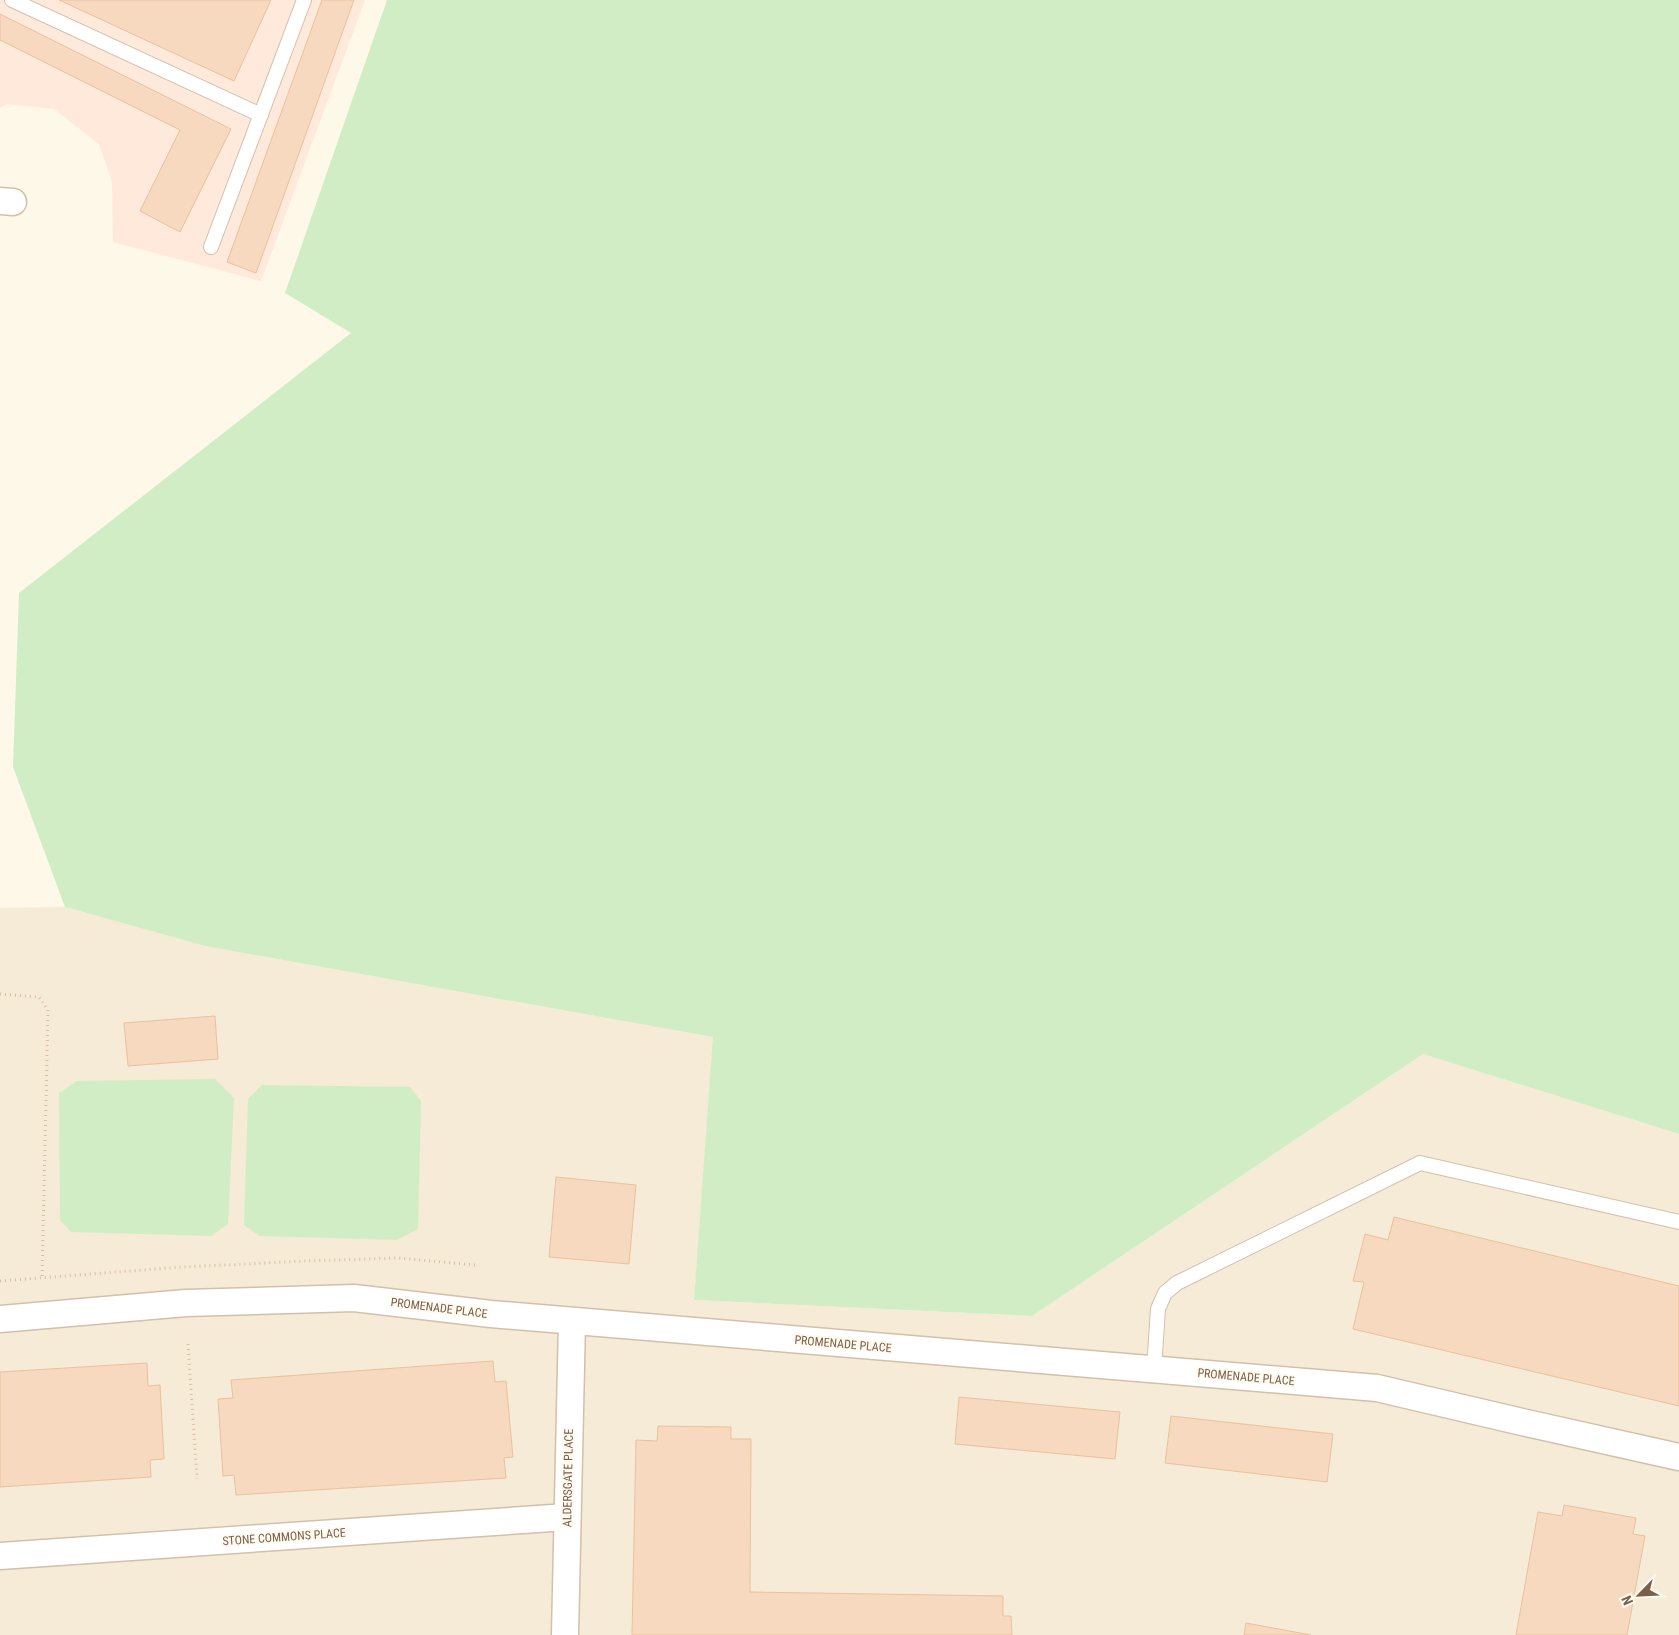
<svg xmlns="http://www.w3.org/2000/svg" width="1679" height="1635" font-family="'Roboto Condensed',sans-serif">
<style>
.residential{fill:#f6ebd6}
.commercial{fill:#ffe9db}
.green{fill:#d1edc5}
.building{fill:#f6d9be;stroke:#eac19d}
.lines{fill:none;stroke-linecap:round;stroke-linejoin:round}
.lane-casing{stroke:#d2c0ac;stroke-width:16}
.street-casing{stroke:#d2c0ac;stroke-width:29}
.path{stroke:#dbbda0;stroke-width:3;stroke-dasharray:1 4;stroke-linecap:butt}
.lane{stroke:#fff;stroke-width:14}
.street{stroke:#fff;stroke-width:26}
.labels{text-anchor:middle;stroke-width:4.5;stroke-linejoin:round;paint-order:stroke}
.street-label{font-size:12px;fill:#7b6049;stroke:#fffbf0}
</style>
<rect width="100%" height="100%" fill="#fef8e8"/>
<!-- residential -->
<path class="residential" d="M65,907L205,946L714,1037L694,1300L1032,1316L1423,1054L1679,1134V1635H0V908Z"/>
<!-- commercial -->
<path class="commercial" d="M0,0H365L261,281L113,242L112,182L99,144L54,109L8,104L0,108Z"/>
<!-- green -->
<g class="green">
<path d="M387,0H1679V1134L1423,1054L1032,1316L694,1300L713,1037L205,946L65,907L13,767L19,593L351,333L285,293Z"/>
<path d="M215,1079L234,1098L228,1224L211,1236L71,1232L60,1220L59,1093L77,1081Z"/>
<path d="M262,1085L410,1087L421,1101L418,1229L397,1240L260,1236L244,1225L248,1099Z"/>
</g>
<!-- building -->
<g class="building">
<path d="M59,0H271L234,81Z"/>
<path d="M322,0H354L256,273L227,262Z"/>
<path d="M0,14L231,129L180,232L140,211L180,130L0,40Z"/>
<path d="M215,1016L218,1059L128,1066L124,1023Z"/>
<path d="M556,1177L636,1185L629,1264L549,1257Z"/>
<path d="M1394,1217L1679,1286V1406L1353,1329L1364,1282L1353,1281L1365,1234L1388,1240Z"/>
<path d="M493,1361L495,1382L506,1381L513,1457L504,1458L506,1478L236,1495L234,1475L223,1476L218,1399L233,1398L231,1380Z"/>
<path d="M147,1363L148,1386L160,1385L164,1459L150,1460L151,1477L0,1487V1372Z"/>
<path d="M959,1397L1120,1412L1115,1459L955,1444Z"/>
<path d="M1171,1416L1333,1434L1327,1482L1165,1463Z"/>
<path d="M658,1426L731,1427V1439H751L750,1592L1003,1596V1616H1011L1012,1635H632L636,1440L657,1441Z"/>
<path d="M1564,1505L1636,1518L1633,1534L1645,1536L1627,1635H1516L1538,1512L1562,1516Z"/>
<path d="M1246,1623L1311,1635H1244Z"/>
</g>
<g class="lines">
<!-- lane casing -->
<g class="lane-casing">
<g id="lane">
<path d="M12,0L261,115"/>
<path d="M211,247L304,0"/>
<path d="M1154,1369L1158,1309L1165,1293L1177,1283L1420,1163L1679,1222"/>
</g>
</g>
<!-- street casing -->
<g class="street-casing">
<g id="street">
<path d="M0,201L13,202"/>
<path d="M0,1319L186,1303L354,1298L491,1314L1377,1388L1522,1422L1679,1457"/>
<path d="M0,1556L567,1517"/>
<path d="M565,1635L572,1321"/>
</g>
</g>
<!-- path -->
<g class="path">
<path d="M0,994L39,997L48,1010L42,1279"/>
<path d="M0,1281L182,1267L305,1261L398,1258L475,1265"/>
<path d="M188,1344L197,1479"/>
</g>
<!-- lane -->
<use href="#lane" class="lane"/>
<!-- street -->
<use href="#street" class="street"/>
</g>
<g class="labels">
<!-- street labels -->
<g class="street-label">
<text transform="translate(439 1308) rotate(7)" y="4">PROMENADE PLACE</text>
<text transform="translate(843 1344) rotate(5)" y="4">PROMENADE PLACE</text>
<text transform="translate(1246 1377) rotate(5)" y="4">PROMENADE PLACE</text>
<text transform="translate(568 1478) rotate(-89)" y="4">ALDERSGATE PLACE</text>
<text transform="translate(284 1537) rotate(-4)" y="4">STONE COMMONS PLACE</text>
</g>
</g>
<!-- north arrow -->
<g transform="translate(1639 1595) rotate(246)" stroke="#fffbf0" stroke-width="4" paint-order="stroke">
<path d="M0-4L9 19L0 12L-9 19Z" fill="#7b6049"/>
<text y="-8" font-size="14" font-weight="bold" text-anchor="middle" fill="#7b6049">N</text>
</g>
</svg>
